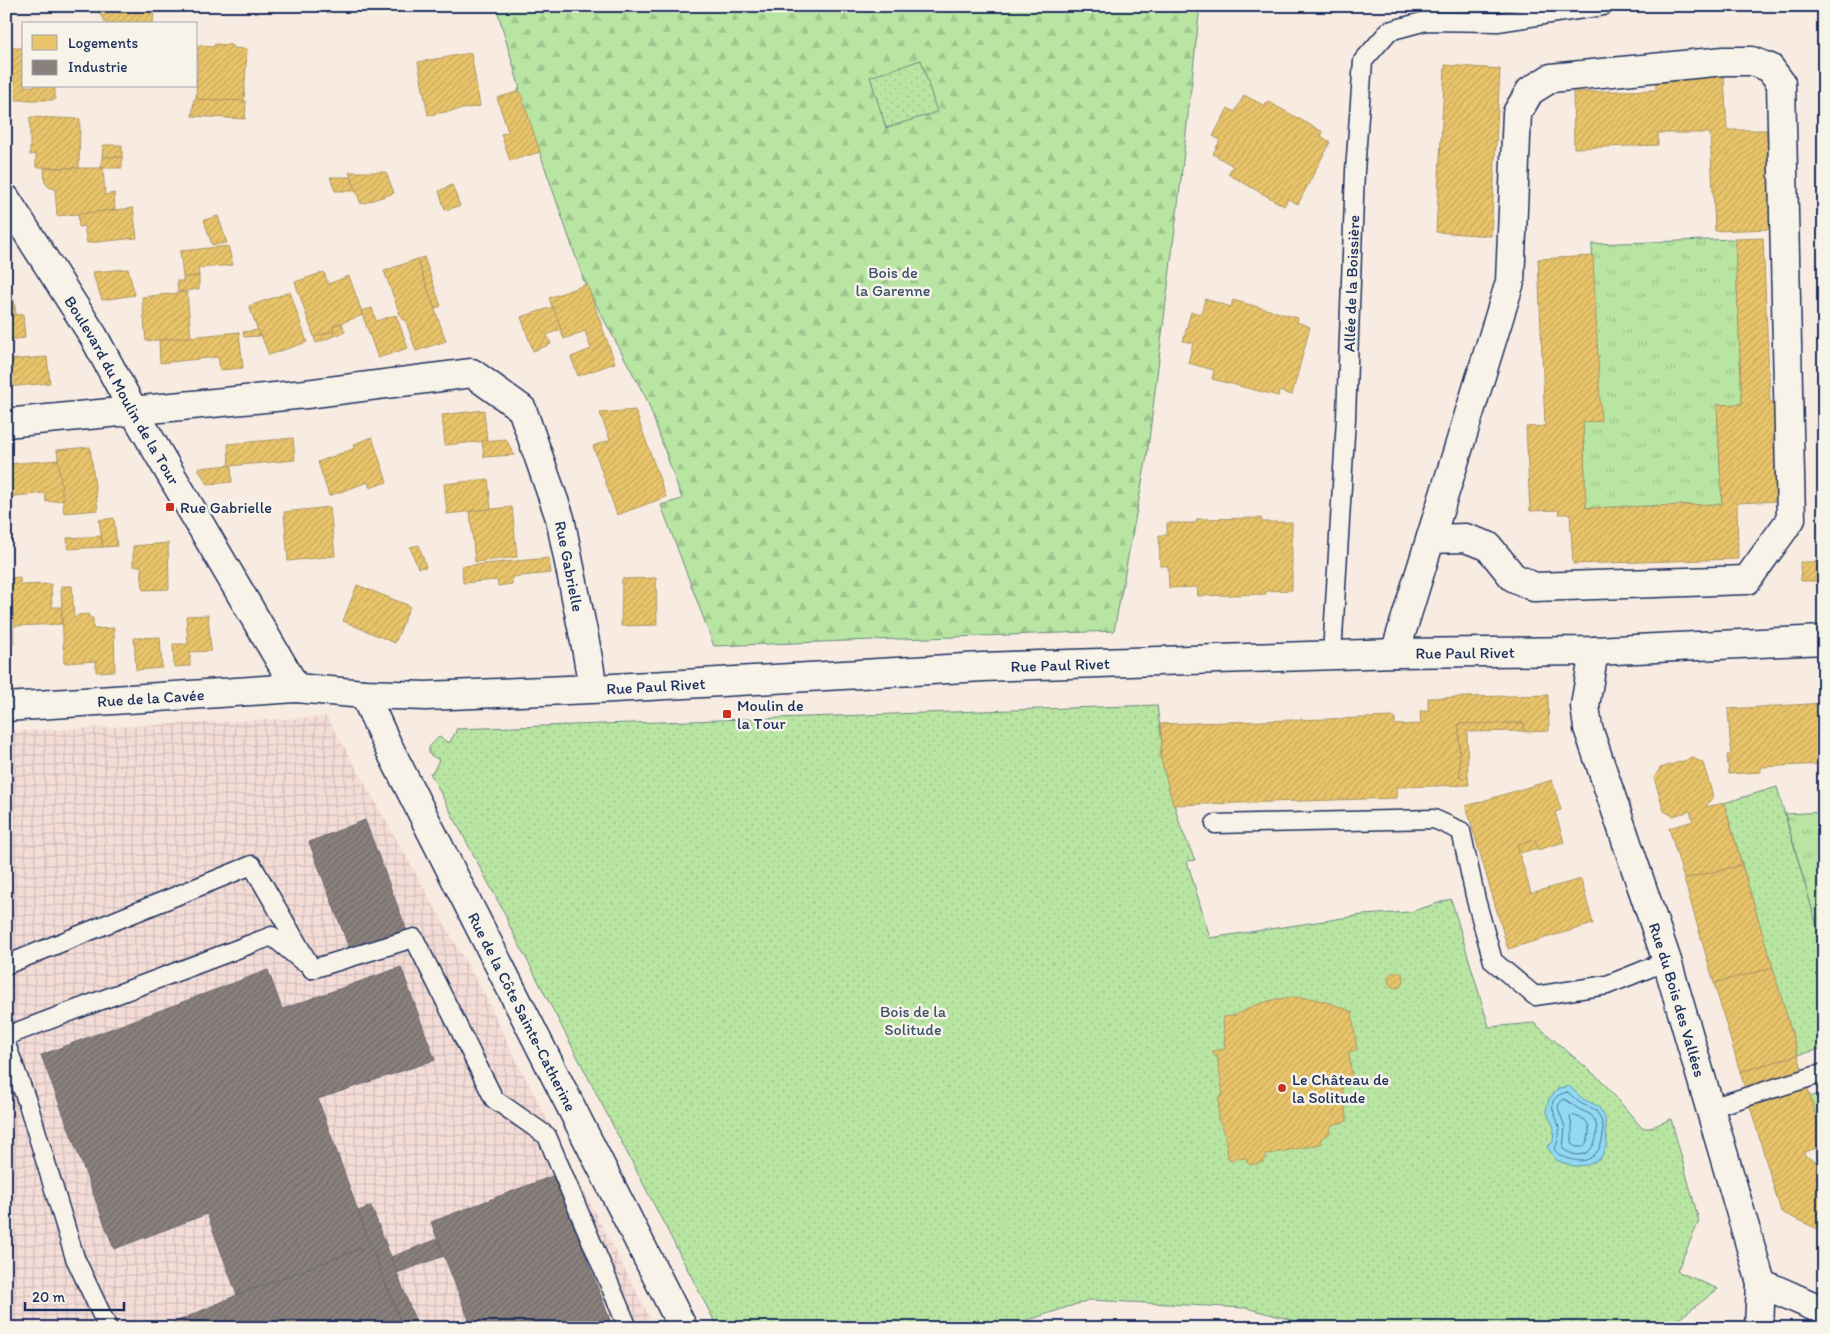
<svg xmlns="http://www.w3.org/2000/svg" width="1830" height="1334" font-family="Itim,sans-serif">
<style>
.industrial{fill:url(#industrial-grid)}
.grass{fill:url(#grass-tufts);stroke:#6a8a80}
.forest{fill:url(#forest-firs);stroke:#6a8a80}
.park{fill:url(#park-dots);stroke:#6a8a80}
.water{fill:#91daf2;stroke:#6296b7}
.homes{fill:url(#homes-hatch);stroke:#ab9766}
.industry{fill:url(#industry-hatch);stroke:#696873}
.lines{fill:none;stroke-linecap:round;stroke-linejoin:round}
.shore{stroke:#4a7399;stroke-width:1}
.service-casing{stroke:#1b2f5e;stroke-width:21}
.minor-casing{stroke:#1b2f5e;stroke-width:31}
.tertiary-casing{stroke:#1b2f5e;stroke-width:31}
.service{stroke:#f7f3e8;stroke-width:18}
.minor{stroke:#f7f3e8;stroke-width:28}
.tertiary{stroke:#f7f3e8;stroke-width:28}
.poi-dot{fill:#c8321e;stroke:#f7f3e8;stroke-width:2}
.labels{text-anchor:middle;stroke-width:5;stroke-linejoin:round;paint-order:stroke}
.park-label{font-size:16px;fill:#3b536c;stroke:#f7f3e8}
.street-label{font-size:16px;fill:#1b2f5e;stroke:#f7f3e8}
.poi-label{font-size:16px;fill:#1b2f5e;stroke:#f7f3e8;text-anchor:start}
</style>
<defs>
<pattern id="industrial-grid" width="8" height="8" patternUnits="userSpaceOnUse" patternTransform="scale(1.25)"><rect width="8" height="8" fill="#f5ddd7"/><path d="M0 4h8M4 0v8" fill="none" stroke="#d1bebb"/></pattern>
<pattern id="grass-tufts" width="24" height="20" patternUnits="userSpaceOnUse" patternTransform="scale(1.25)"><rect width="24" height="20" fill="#b9e5a2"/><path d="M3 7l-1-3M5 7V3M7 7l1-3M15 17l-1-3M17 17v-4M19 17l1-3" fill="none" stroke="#9ec58e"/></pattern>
<pattern id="forest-firs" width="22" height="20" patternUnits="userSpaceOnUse" patternTransform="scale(1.25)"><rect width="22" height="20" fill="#b9e5a2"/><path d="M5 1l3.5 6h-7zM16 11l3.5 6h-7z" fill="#9ec58e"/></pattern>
<pattern id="park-dots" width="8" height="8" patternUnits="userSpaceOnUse" patternTransform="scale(1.25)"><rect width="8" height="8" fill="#b9e5a2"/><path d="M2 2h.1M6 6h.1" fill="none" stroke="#9ec58e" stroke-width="1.8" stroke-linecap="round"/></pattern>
<pattern id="homes-hatch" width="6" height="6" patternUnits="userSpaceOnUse" patternTransform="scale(1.25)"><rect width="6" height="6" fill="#e9c46a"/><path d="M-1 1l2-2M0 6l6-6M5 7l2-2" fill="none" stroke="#c7a95e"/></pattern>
<pattern id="industry-hatch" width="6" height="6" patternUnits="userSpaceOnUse" patternTransform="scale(1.25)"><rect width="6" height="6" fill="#8a817c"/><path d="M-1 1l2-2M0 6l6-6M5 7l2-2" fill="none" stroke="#706a69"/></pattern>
</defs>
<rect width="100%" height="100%" fill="#f8ebe1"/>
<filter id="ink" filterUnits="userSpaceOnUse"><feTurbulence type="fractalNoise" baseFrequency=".02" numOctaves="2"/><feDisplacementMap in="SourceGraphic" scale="10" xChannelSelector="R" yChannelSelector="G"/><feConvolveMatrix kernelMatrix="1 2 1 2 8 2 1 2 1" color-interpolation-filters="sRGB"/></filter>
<g filter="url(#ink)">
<!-- industrial -->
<path class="industrial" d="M327,717L488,1001L515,1058L655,1328H6V732Z"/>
<!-- grass -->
<g class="grass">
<path d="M1735,239L1742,404L1717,405L1722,504L1586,508L1583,422L1600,421L1592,244Z"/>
<path d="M1824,812V951L1785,814Z"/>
</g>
<!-- forest -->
<path class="forest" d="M496,6H1200L1180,188L1147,456L1114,631L714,646L661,505L682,499L647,400L585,284L518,89H520Z"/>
<!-- park -->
<g class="park">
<path d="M921,60L937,112L886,128L870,77Z"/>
<path d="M1157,705L1162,744L1160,756L1181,828L1195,860L1187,861L1210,938L1363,915L1410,912L1451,899L1489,1027L1534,1023L1602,1081L1642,1128H1650L1671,1119L1699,1221L1677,1271L1718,1289L1667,1328H1323L1246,1308L1089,1300L1004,1328H718L508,923L506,916L430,773L433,772L439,760L429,754V747L439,737L449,743L456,732V729Z"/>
<path d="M1777,787L1824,951V1048L1798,1055L1724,803Z"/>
<path d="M1824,1092V1143L1810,1097Z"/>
</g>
<!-- water -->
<path class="water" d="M1569,1086L1583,1099L1598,1106L1605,1117L1607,1144L1601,1158L1588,1165L1573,1166L1556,1160L1547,1147L1553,1142L1554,1128L1546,1110L1549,1099L1558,1089Z"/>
<!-- homes -->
<g class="homes">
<path d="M111,6H154L153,24H106L99,12Z"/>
<path d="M215,44L232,45L233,48L247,49L244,101L196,99L198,45L213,47Z"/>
<path d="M6,48H24V86H55V100H6Z"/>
<path d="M471,53L480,106L428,115L418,62Z"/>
<path d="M1445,65L1500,69L1491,236L1436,232Z"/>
<path d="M1724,76L1727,130H1767L1771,229L1715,231L1710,133H1658V145L1574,148L1573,92L1656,90V79Z"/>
<path d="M520,91L540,152L510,161L501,134L508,132L497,98Z"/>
<path d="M1244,95L1265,106L1267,101L1323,132L1321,136L1330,142L1298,204L1288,199L1284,206L1228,174L1233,166L1213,154L1220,140L1213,136L1228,108L1235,112Z"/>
<path d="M194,99L246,101L245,119L192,116Z"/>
<path d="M30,117L80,119L79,168L36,167V154L30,155Z"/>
<path d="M103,145H122V157H102Z"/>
<path d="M102,157H122V168H101Z"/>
<path d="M44,168H103L105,195L114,193L115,210L57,216L55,188H50L45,183Z"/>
<path d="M349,172H386L394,193L361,204Z"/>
<path d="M330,177H351L356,191H335Z"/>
<path d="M452,185L460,206L445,210L439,191Z"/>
<path d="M133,208L137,238L87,243L84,226L79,227L78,214Z"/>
<path d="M218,216L227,243L212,245L204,220Z"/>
<path d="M1763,238L1770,402H1774L1778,501L1737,503L1738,559L1573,564L1570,514H1559L1558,510L1530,511L1526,427L1545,426L1538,259L1593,256L1601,421L1583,422L1586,508L1722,504L1717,405L1742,404L1735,239Z"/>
<path d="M228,246L233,265L198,268L199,276L183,277L180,251Z"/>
<path d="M424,257L441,306L435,309L417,259Z"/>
<path d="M417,259L446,341L416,351L405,319L402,320L384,271Z"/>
<path d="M128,269L135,295L102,300L92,272Z"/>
<path d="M324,272L328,284L349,276L363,315L333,326L334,331L314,337L295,282Z"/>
<path d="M199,276V289L178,292L177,281H183V277Z"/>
<path d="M587,284L615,363L578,376L571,357L591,349L585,331L564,339L549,298Z"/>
<path d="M187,292L191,337L146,341L142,297Z"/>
<path d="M290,292L307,342L269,355L261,335L260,336L249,306Z"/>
<path d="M1205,299L1231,307L1233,300L1298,318L1297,322L1310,327L1292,395L1279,391L1278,396L1212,379L1214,370L1188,363L1193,343L1183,341L1191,312L1201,314Z"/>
<path d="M6,300H14L16,315L23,314L25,338L6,340Z"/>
<path d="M553,307L561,329L547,335L551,344L533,351L521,317Z"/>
<path d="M372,308L376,321L396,315L408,348L378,358L361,311Z"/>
<path d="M342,323L345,332L316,343L314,337L334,331L333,326Z"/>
<path d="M258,330L260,336L244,337L243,332Z"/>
<path d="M239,332L243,368L220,370L218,357L160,363L159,340Z"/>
<path d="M47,357L50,383L6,387V360Z"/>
<path d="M484,410L487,441L445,445L442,415Z"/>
<path d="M635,410L666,497L617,515L593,446L610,440L600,413Z"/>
<path d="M372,437L387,482L370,488L368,482L329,496L318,462L355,448L354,444Z"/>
<path d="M293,438L295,460L229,466L228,444Z"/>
<path d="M506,439L514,455L484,457L482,441Z"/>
<path d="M90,447L98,510L64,513L57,450Z"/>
<path d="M58,460L63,500L46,502L45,493L6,497V464Z"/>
<path d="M231,465L232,482L207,484L198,468Z"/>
<path d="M488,479L491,509L447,514L444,484Z"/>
<path d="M330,507L335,556L288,561L284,512Z"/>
<path d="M512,507L517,557L475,562L470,511Z"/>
<path d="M114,518L117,546L103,547L99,520Z"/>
<path d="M1261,518L1262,522H1292V590L1266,591V594L1198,596L1197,587L1169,588L1168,566H1160L1159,535H1167V523H1196L1197,519Z"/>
<path d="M101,536L103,547L68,549L67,538Z"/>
<path d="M168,543L169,589L143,590L141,566H133V546Z"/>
<path d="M419,545L426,567L418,568L410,547Z"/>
<path d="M549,558L551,573L512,577V584L498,586L497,580L463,583L462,566Z"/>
<path d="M1800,562H1821V581H1801Z"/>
<path d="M20,577V585L51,584L52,607H62V624L13,626L11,578Z"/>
<path d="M656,578L657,625L621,626L622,579Z"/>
<path d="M357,585L410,606L395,643L343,621Z"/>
<path d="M61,586H72L74,619L78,615L88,614L90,618H93V629L114,628L115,671L96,672V661L64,663Z"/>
<path d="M6,594H12L14,644L6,645Z"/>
<path d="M208,615L211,651L190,652V666L174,667L173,644H188L186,616Z"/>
<path d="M160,637L162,668L136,670L134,638Z"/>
<path d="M1548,695L1549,731L1524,732V723L1459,724L1460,778L1468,777L1469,785L1397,787V798L1173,805L1160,756L1162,743L1160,724L1395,717V725L1421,724L1420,711H1428V698Z"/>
<path d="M1824,703V764L1761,767V772L1729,774L1727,755H1731L1728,709Z"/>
<path d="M1524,723V731L1467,732L1468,777L1460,778L1459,724Z"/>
<path d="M1693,758L1703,763L1713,796L1706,807L1724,803L1742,865L1684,879L1669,828L1693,821L1690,811L1673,816L1664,811L1654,778L1660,768Z"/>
<path d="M1552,780L1561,810L1555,812L1564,842L1538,850L1535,840L1517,845L1531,893L1581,879L1593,924L1508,949L1466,806Z"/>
<path d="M1535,840L1538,848L1520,853L1517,845Z"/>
<path d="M1742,865L1773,968L1714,983L1684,879Z"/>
<path d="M1773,968L1798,1055L1740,1072L1714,983Z"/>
<circle cx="1396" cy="980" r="8"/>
<path d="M1291,997L1310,998L1330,1003L1352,1012L1357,1050L1349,1052L1352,1078L1341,1080L1347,1121L1332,1125L1329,1134L1321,1138V1144L1265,1155L1266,1158L1263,1162L1250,1165L1247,1162L1246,1158L1230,1160L1228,1157L1224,1130L1218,1119L1219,1097L1223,1095L1217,1056H1214L1213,1051L1225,1049L1223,1017L1236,1015L1253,1006L1272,1000Z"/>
<path d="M1798,1055L1824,1143V1146L1804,1152L1805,1156L1824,1165V1232L1781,1212L1740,1072Z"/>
</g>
<!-- industry -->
<g class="industry">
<path d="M365,820L407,931L351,953L309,842Z"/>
<path d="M401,967L435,1060L318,1099L370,1245L237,1295L207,1214L114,1249L41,1055L268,970L282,1009Z"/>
<path d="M555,1175L613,1328H472L431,1222Z"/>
<path d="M371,1206L391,1257L418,1328H403L358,1211Z"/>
<path d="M438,1239L444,1256L397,1273L391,1257Z"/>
<path d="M370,1245L403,1328H162L237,1295Z"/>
</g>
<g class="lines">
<!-- shore -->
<g class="shore">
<path d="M1567,1092C1572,1095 1576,1101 1582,1104C1586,1106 1592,1107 1596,1111C1612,1130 1600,1170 1570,1159C1563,1157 1559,1156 1554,1149C1558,1143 1560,1135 1559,1127C1556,1112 1542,1099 1567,1092Z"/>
<path d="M1564,1099C1569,1101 1572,1105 1577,1108C1581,1111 1587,1112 1591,1115C1605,1129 1593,1170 1563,1149L1565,1127L1558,1108L1559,1104Z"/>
<path d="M1573,1115C1576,1117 1582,1118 1585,1120C1592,1126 1589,1142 1583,1147H1576L1572,1144V1126L1570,1117Z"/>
</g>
<!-- service casing -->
<g class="service-casing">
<g id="service">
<path id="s1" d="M1332,655L1346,418L1355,171L1363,61L1389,31L1426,21L1498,22L1603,6"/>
<path d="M1215,824L1434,819L1461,831L1476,900L1493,961L1535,996L1607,985L1667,961"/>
<path d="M6,965L252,865L312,969"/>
<path d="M312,969L414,938L494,1099L547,1136L628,1328"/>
<path d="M6,1036L272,936L302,961"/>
<path d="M6,1044L28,1104L75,1258L108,1328"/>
<path d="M1710,1108L1824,1073"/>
</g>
</g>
<!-- minor casing -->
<g class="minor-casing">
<g id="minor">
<path id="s2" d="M6,423L306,394L472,373L522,409L560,518L586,647L593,688"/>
<path id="s3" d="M1594,651L1585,706L1588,728L1667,961L1753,1255L1761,1283L1759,1328"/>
<path d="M1395,653L1510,282L1517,113L1530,91L1551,78L1724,61H1752L1770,68L1781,83L1791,519L1747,580L1534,587L1513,577L1488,546L1465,538L1431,539"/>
<path id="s4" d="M364,694L387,744L683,1328"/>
<path id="s5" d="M6,707L296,688"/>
<path d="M1761,1283L1824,1311"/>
</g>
</g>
<!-- tertiary casing -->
<g class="tertiary-casing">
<g id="tertiary">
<path id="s6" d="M6,199L94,337L133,410L296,688L364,694L426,696L614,688L983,667L1395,653L1594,651L1824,640"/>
</g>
</g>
<!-- service -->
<use href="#service" class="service"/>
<!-- minor -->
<use href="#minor" class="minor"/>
<!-- tertiary -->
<use href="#tertiary" class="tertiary"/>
</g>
</g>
<!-- markers -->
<g class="poi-dot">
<rect x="165" y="502" width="10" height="10" rx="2.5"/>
<rect x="722" y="709" width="10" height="10" rx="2.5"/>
<circle cx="1282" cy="1088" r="5"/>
</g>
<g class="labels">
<!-- park labels -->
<g class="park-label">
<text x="893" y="278">Bois de<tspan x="893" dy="18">la Garenne</tspan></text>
<text x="913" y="1017">Bois de la<tspan x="913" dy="18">Solitude</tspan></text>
</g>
<!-- street labels -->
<g class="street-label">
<text dy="6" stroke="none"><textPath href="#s1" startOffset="372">Allée de la Boissière</textPath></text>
<text dy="6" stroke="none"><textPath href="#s6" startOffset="224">Boulevard du Moulin de la Tour</textPath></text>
<text dy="6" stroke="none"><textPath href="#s2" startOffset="695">Rue Gabrielle</textPath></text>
<text dy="6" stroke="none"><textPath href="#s6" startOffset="1739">Rue Paul Rivet</textPath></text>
<text dy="6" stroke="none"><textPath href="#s6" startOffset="1334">Rue Paul Rivet</textPath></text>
<text dy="6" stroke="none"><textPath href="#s6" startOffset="929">Rue Paul Rivet</textPath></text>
<text dy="6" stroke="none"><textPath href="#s5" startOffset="145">Rue de la Cavée</textPath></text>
<text dy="6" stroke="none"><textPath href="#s3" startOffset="364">Rue du Bois des Vallées</textPath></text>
<text dy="6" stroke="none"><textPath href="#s4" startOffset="355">Rue de la Côte Sainte-Catherine</textPath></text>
</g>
<!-- poi labels -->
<g class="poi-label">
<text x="180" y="513">Rue Gabrielle</text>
<text x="737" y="711">Moulin de<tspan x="737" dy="18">la Tour</tspan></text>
<text x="1292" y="1085">Le Château de<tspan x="1292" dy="18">la Solitude</tspan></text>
</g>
</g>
<!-- margin -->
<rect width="1830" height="1334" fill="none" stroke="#f7f3e8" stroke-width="25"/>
<rect x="12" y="12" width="1805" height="1309" fill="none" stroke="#1b2f5e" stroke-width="2" filter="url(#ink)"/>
<!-- legend -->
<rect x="22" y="22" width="175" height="65" fill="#f7f3e8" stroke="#9fa5b1"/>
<rect x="32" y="35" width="25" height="15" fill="#e9c46a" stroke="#9fa5b1"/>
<text x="68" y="48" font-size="15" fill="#1b2f5e">Logements</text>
<rect x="32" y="60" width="25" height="15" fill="#8a817c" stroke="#9fa5b1"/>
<text x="68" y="72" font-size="15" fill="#1b2f5e">Industrie</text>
<!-- scale -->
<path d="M25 1302v8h99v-8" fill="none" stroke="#1b2f5e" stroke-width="2.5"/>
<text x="32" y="1302" font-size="15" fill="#1b2f5e" stroke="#f7f3e8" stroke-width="4" paint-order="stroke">20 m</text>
</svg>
